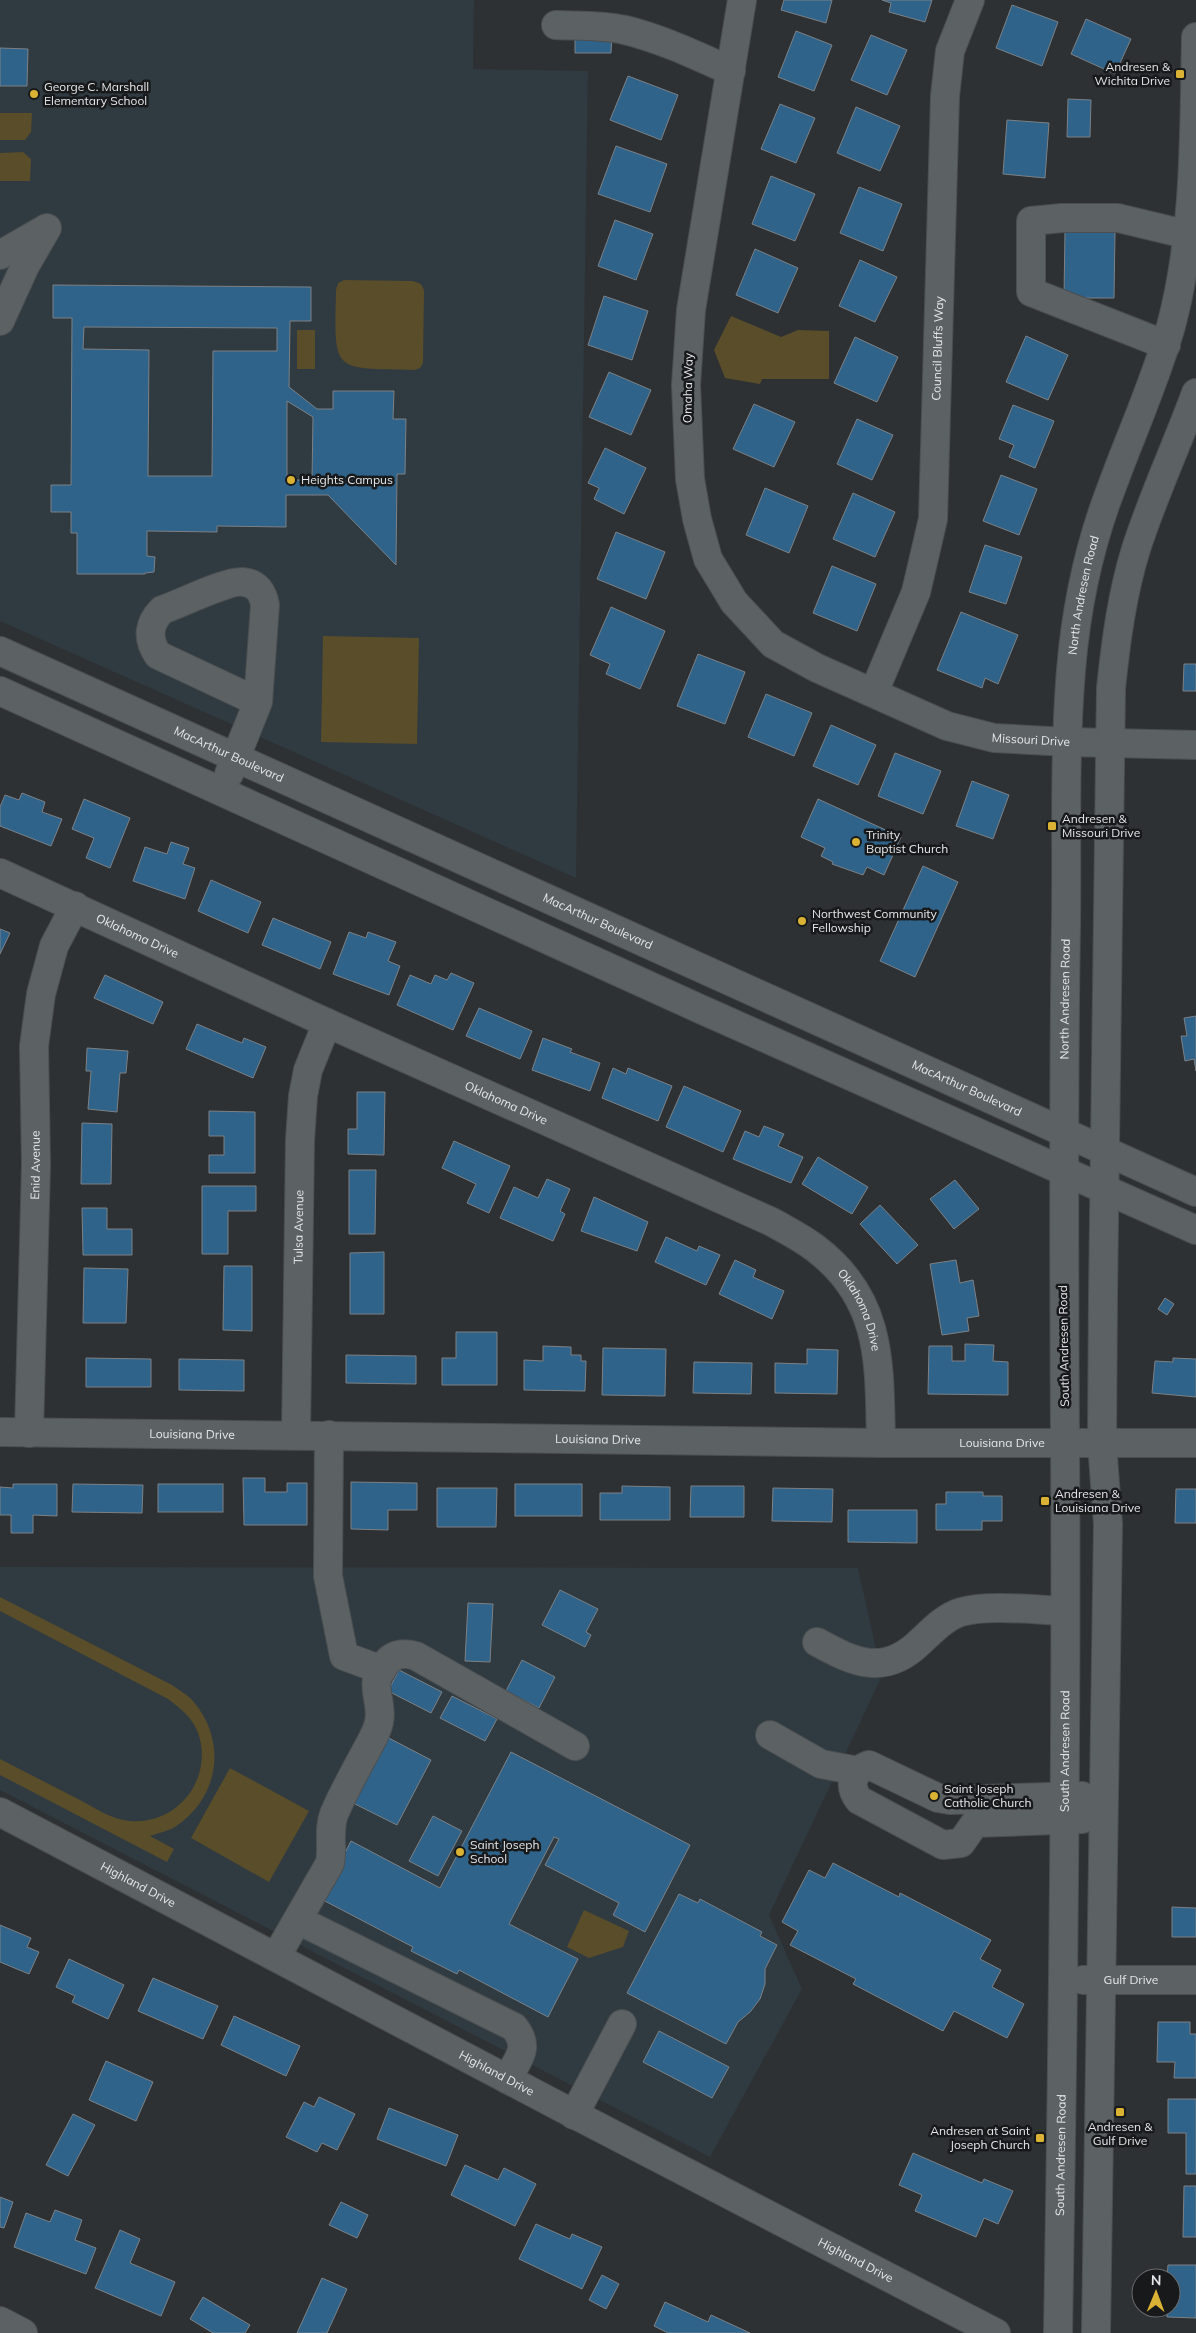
<svg xmlns="http://www.w3.org/2000/svg" width="1196" height="2333" font-family="Mulish,sans-serif">
<style>
.built{fill:#303a41}
.green{fill:#594d2a}
.building{fill:#2f638a;stroke:#7c8185;fill-rule:evenodd}
.lines{fill:none;stroke-linecap:round;stroke-linejoin:round}
.minor-casing{stroke:#4b4f51;stroke-width:30}
.minor{stroke:#5c6164;stroke-width:28}
.poi-dot{fill:#dab334;stroke:#17191a;stroke-width:2}
.labels{text-anchor:middle;stroke-width:5;stroke-linejoin:round;paint-order:stroke}
.poi-label{font-size:12px;fill:#e4e7e9;stroke:#17191a;text-anchor:start}
.street-label{font-size:12px;fill:#e4e7e9;stroke:#17191a}
</style>
<rect width="100%" height="100%" fill="#2d3134"/>
<!-- built -->
<g class="built">
<path d="M0,0H474L473,69L588,71L576,878L0,621Z"/>
<path d="M0,1567L858,1568L882,1676L769,1915L802,1989L710,2157L0,1790Z"/>
</g>
<!-- green -->
<g class="green">
<path d="M0,113H32L31,132L25,140H0Z"/>
<path d="M23,152L31,159L30,181H0V153Z"/>
<path d="M344,280L413,281L421,284L424,290L423,363L420,368L415,370C332,368 334,374 336,290L338,283Z"/>
<path d="M731,316L781,337L798,330L829,331V379H762L760,384L725,378L714,350Z"/>
<rect x="297" y="330" width="18" height="39"/>
<path d="M323,636L419,638L417,744L321,742Z"/>
<path d="M0,1597L172,1685C179,1690 188,1695 193,1701C228,1742 219,1798 175,1827C168,1831 158,1833 150,1836L174,1849L167,1862L0,1775V1759C26,1772 52,1786 78,1799C94,1807 112,1820 130,1821C178,1825 214,1778 198,1733C193,1718 180,1708 168,1699L0,1611Z"/>
<path d="M230,1768L309,1811L269,1882L191,1838Z"/>
<path d="M584,1910L629,1931L623,1947L589,1958L567,1947Z"/>
</g>
<!-- building -->
<g class="building">
<path d="M784,0H832L826,23L781,10Z"/>
<path d="M882,0H932L925,22L889,12L891,3Z"/>
<path d="M1012,5L1058,22L1042,66L996,48Z"/>
<path d="M1086,19L1131,39L1115,74L1071,54Z"/>
<path d="M796,31L832,45L814,91L778,77Z"/>
<path d="M871,35L907,50L887,95L851,80Z"/>
<path d="M575,36H612L611,53H575Z"/>
<path d="M0,48L28,49L27,86H0Z"/>
<path d="M628,76L678,95L661,140L610,120Z"/>
<path d="M1068,99L1091,100L1090,137H1067Z"/>
<path d="M780,104L815,118L796,163L761,149Z"/>
<path d="M856,107L900,126L880,171L837,153Z"/>
<path d="M1007,120L1049,123L1045,178L1003,174Z"/>
<path d="M616,146L667,164L650,212L598,194Z"/>
<path d="M771,176L815,194L795,241L752,224Z"/>
<path d="M859,187L902,204L883,251L840,233Z"/>
<path d="M615,220L653,234L636,280L598,266Z"/>
<path d="M1065,231L1115,232L1114,298H1064Z"/>
<path d="M755,249L798,268L778,313L736,295Z"/>
<path d="M860,260L897,277L875,322L839,306Z"/>
<path d="M53,285L311,287V321H290L289,387L317,409H333V391H394L393,419H406L405,474H397L396,565L328,495H286V527L217,526V532L147,531V556L155,557L154,572L145,573V574H77V533H71V512H51V485H71L72,318H53ZM84,327L277,328V351H213L212,476H148L149,350L83,349ZM287,401L313,417L312,480H287Z"/>
<path d="M604,296L648,311L632,360L588,345Z"/>
<path d="M1026,336L1068,355L1048,400L1006,382Z"/>
<path d="M855,337L898,357L877,402L834,383Z"/>
<path d="M609,372L651,390L631,435L589,417Z"/>
<path d="M754,404L795,422L774,467L733,449Z"/>
<path d="M1013,405L1054,421L1035,468L1009,457L1014,445L999,439Z"/>
<path d="M857,419L893,435L872,480L837,464Z"/>
<path d="M605,448L646,468L624,514L594,499L599,488L588,483Z"/>
<path d="M1001,475L1037,489L1019,535L983,521Z"/>
<path d="M765,488L808,506L789,553L746,535Z"/>
<path d="M853,493L895,512L875,557L833,539Z"/>
<path d="M616,532L665,552L646,599L597,579Z"/>
<path d="M985,545L1022,557L1006,604L969,592Z"/>
<path d="M832,566L876,584L857,631L813,613Z"/>
<path d="M611,607L665,631L640,689L606,674L610,664L590,655Z"/>
<path d="M961,612L1018,635L998,684L985,678L982,688L937,670Z"/>
<path d="M698,654L745,672L725,724L677,706Z"/>
<path d="M1184,664H1196V691H1183Z"/>
<path d="M766,694L812,713L794,756L748,737Z"/>
<path d="M831,725L876,745L858,785L813,766Z"/>
<path d="M895,753L941,771L923,814L878,796Z"/>
<path d="M972,781L1009,795L993,839L956,826Z"/>
<path d="M22,793L45,802L42,812L62,819L51,846L0,826V807L5,795L19,800Z"/>
<path d="M84,799L130,818L110,868L86,858L94,838L72,829Z"/>
<path d="M818,799L901,837L884,875L867,867L863,875L832,864L833,862L821,856L825,848L801,837Z"/>
<path d="M171,842L189,848L183,864L195,868L185,899L133,881L145,847L167,854Z"/>
<path d="M923,866L958,882L915,977L880,961Z"/>
<path d="M211,880L261,902L248,933L198,911Z"/>
<path d="M273,918L331,942L320,969L262,945Z"/>
<path d="M0,929L10,933L0,954Z"/>
<path d="M349,932L366,938L368,932L396,942L388,961L400,966L389,995L333,974Z"/>
<path d="M451,973L474,983L453,1030L397,1005L410,975L431,984L435,975L447,980Z"/>
<path d="M105,975L163,1002L153,1024L94,998Z"/>
<path d="M479,1008L532,1031L520,1059L466,1036Z"/>
<path d="M1196,1016V1071L1194,1059L1185,1061L1181,1036H1187L1184,1018Z"/>
<path d="M197,1024L242,1043L244,1038L266,1047L253,1078L186,1049Z"/>
<path d="M543,1038L572,1049L570,1052L600,1063L590,1091L532,1070Z"/>
<path d="M87,1048L128,1051L126,1073H120L117,1112L88,1109L91,1071H86Z"/>
<path d="M613,1068L626,1074L628,1068L672,1086L658,1121L602,1098Z"/>
<path d="M684,1086L741,1111L723,1152L666,1127Z"/>
<path d="M357,1092H385L384,1155L348,1154V1129H357Z"/>
<path d="M209,1111L255,1112V1173H209V1155H224V1136H209Z"/>
<path d="M82,1123L112,1124L111,1184H81Z"/>
<path d="M764,1126L784,1134L778,1146L803,1157L791,1183L733,1159L745,1131L759,1137Z"/>
<path d="M454,1141L510,1166L489,1213L467,1203L476,1184L442,1168Z"/>
<path d="M818,1157L868,1187L852,1214L802,1184Z"/>
<path d="M349,1170H376L375,1234H349Z"/>
<path d="M547,1179L570,1189L560,1211L565,1214L553,1241L500,1218L514,1187L538,1198Z"/>
<path d="M955,1180L979,1209L954,1229L930,1199Z"/>
<path d="M202,1186H256V1211H228V1254H202Z"/>
<path d="M594,1197L648,1222L637,1251L581,1231Z"/>
<path d="M880,1205L918,1245L897,1264L860,1224Z"/>
<path d="M82,1208H107V1229H132V1255H83Z"/>
<path d="M666,1237L697,1251L699,1246L720,1255L706,1285L655,1262Z"/>
<path d="M384,1252V1314H350V1253Z"/>
<path d="M735,1260L756,1270L753,1277L784,1291L772,1319L719,1294Z"/>
<path d="M956,1260L960,1283L973,1280L979,1316L967,1318L969,1331L942,1335L930,1264Z"/>
<path d="M224,1266H252V1331L223,1330Z"/>
<path d="M84,1268L128,1269L126,1323H83Z"/>
<path d="M1165,1298L1174,1304L1167,1315L1158,1309Z"/>
<path d="M456,1332H497V1385H442V1358H456Z"/>
<path d="M965,1344L994,1345L993,1361L1008,1362V1395L928,1394L929,1346H952V1361H965Z"/>
<path d="M543,1346L571,1347V1355H581V1361H586L585,1391L524,1390V1360L543,1361Z"/>
<path d="M603,1348L666,1349L665,1396L602,1395Z"/>
<path d="M807,1349L838,1350L837,1394L775,1393V1363L807,1364Z"/>
<path d="M346,1355L416,1356V1384L346,1383Z"/>
<path d="M86,1358L151,1359V1387H86Z"/>
<path d="M1173,1358L1196,1359V1397L1152,1393L1155,1361L1173,1362Z"/>
<path d="M179,1359L244,1360V1391L179,1390Z"/>
<path d="M694,1362L752,1363L751,1394L693,1393Z"/>
<path d="M243,1478H265V1492H287V1483H307V1525H244Z"/>
<path d="M351,1482L417,1483V1510H388V1530L351,1529Z"/>
<path d="M13,1484H57V1516L33,1515V1533H11V1515H0V1487L13,1488Z"/>
<path d="M73,1484L143,1485L142,1513L72,1512Z"/>
<rect x="158" y="1484" width="65" height="28"/>
<rect x="515" y="1484" width="67" height="32"/>
<path d="M622,1486L670,1487V1520H600V1493H622Z"/>
<path d="M691,1486H744V1517H690Z"/>
<path d="M437,1488H497L496,1527H437Z"/>
<path d="M773,1488L833,1489L832,1522L772,1521Z"/>
<path d="M1176,1489H1196V1523H1175Z"/>
<path d="M946,1492H983V1496H1002V1521H982V1530H936V1504H946Z"/>
<path d="M848,1510H917V1543L848,1542Z"/>
<path d="M560,1590L598,1609L586,1632L591,1635L585,1647L542,1625Z"/>
<path d="M468,1603L493,1604L490,1662L465,1661Z"/>
<path d="M522,1660L555,1677L539,1708L506,1691Z"/>
<path d="M399,1670L442,1692L431,1713L388,1691Z"/>
<path d="M452,1696L497,1719L485,1741L440,1718Z"/>
<path d="M383,1735L431,1760L397,1825L349,1801Z"/>
<path d="M511,1752L690,1845L645,1932L613,1915L619,1903L545,1865L559,1839L554,1837L509,1924L578,1959L548,2017L459,1970L457,1974L411,1951L413,1947L321,1899L351,1841L440,1888Z"/>
<path d="M433,1816L462,1831L438,1876L409,1861Z"/>
<path d="M833,1863L899,1897L900,1893L991,1940L980,1959L1001,1970L992,1987L1024,2004L1007,2038L954,2011L943,2031L853,1984L856,1979L790,1945L798,1931L782,1922L809,1870L825,1878Z"/>
<path d="M679,1894L698,1903L700,1899L762,1932L760,1936L777,1945L765,1969V1984L760,1999L750,2012L738,2022L726,2044L627,1993Z"/>
<path d="M1172,1907L1196,1908V1937H1172Z"/>
<path d="M0,1925L31,1938L27,1947L39,1952L29,1974L0,1962Z"/>
<path d="M69,1959L124,1985L108,2019L72,2002L75,1996L56,1987Z"/>
<path d="M153,1978L218,2006L203,2039L138,2011Z"/>
<path d="M234,2016L300,2046L286,2076L221,2045Z"/>
<path d="M1158,2022H1190V2034H1196V2078H1174L1175,2062H1157Z"/>
<path d="M659,2031L729,2067L712,2098L643,2062Z"/>
<path d="M106,2061L153,2082L136,2121L89,2100Z"/>
<path d="M319,2097L355,2114L337,2150L322,2143L317,2152L286,2137L304,2102L314,2107Z"/>
<path d="M1168,2099H1196V2174H1186V2133H1168Z"/>
<path d="M389,2108L458,2135L446,2166L377,2139Z"/>
<path d="M73,2114L95,2125L68,2176L46,2165Z"/>
<path d="M913,2153L982,2183L984,2179L1013,2191L998,2224L984,2218L976,2237L915,2211L922,2195L899,2185Z"/>
<path d="M465,2165L498,2180L504,2168L536,2184L515,2226L451,2195Z"/>
<path d="M1184,2186H1196V2237H1183Z"/>
<path d="M0,2197L13,2202L4,2228L0,2227Z"/>
<path d="M341,2202L368,2215L357,2238L329,2225Z"/>
<path d="M55,2210L82,2220L75,2240L96,2248L86,2274L14,2247L26,2213L50,2222Z"/>
<path d="M536,2224L570,2239L572,2234L602,2247L582,2289L519,2259Z"/>
<path d="M120,2230L140,2239L130,2263L175,2282L161,2316L95,2288Z"/>
<path d="M1168,2265H1196V2318L1167,2317V2308H1171V2278H1167Z"/>
<path d="M602,2275L619,2284L606,2309L589,2300Z"/>
<path d="M322,2278L347,2289L327,2333H297Z"/>
<path d="M203,2297L250,2325L245,2333H213L190,2319Z"/>
<path d="M665,2302L708,2322L711,2315L750,2333H668L654,2326Z"/>
</g>
<g class="lines">
<!-- minor casing -->
<g class="minor-casing">
<g id="minor">
<path id="s1" d="M742,0L691,310L686,385L690,479L697,519L708,559L734,602L773,644L817,668L947,726L994,738L1068,742L1196,745"/>
<path d="M556,25C579,26 603,25 625,30C662,39 697,56 731,71"/>
<path d="M0,255L45,229"/>
<path d="M0,321L25,266L47,228"/>
<path d="M1166,345L1031,292V221L1062,218H1118L1189,235"/>
<path id="s2" d="M0,651L1196,1192"/>
<path d="M0,691L698,1008L1196,1230"/>
<path id="s3" d="M874,692L916,592L933,519L945,96L950,51L970,0"/>
<path d="M229,774L258,702L265,605C263,593 257,583 243,582C228,580 180,604 162,610C148,624 147,639 158,655L258,702"/>
<path id="s4" d="M0,873L327,1023L772,1222C786,1230 802,1238 815,1248C884,1300 879,1366 881,1443"/>
<path id="s5" d="M0,1432L881,1443H1196"/>
<path id="s6" d="M29,1433L36,1165L34,1046L41,994L54,946L75,906"/>
<path id="s7" d="M296,1435L300,1140L303,1096L308,1070L327,1023"/>
<path d="M329,1435L328,1576L344,1656L382,1670"/>
<path d="M817,1642C855,1663 885,1677 921,1641C933,1630 945,1617 961,1612C987,1604 1036,1610 1065,1611"/>
<path d="M770,1735L821,1764L858,1771"/>
<path d="M1082,1796L950,1800L938,1798L869,1765C852,1771 848,1786 859,1800L943,1845L961,1843L975,1823L1082,1819"/>
<path id="s8" d="M0,1812L568,2111L996,2333"/>
<path d="M298,1920L514,2027C531,2048 518,2059 507,2079"/>
<path d="M276,1957L330,1863C333,1847 328,1830 334,1814C343,1793 354,1773 365,1753C370,1743 377,1733 379,1722C384,1698 365,1685 388,1661C395,1653 406,1653 416,1656L575,1746"/>
<path id="s9" d="M1083,1980H1196"/>
<path d="M574,2115L622,2024"/>
<path d="M0,2321L23,2333"/>
<path id="s10" d="M1058,2333C1063,2035 1067,1736 1065,1438C1064,1267 1063,1097 1066,926C1067,841 1064,755 1071,670C1076,610 1089,546 1111,489C1131,434 1155,382 1171,326C1196,232 1194,133 1196,37"/>
<path d="M1096,2333L1108,1524L1102,1443L1103,1296L1111,688C1116,641 1122,594 1136,549C1153,496 1177,445 1196,393"/>
</g>
</g>
<!-- minor -->
<use href="#minor" class="minor"/>
</g>
<!-- markers -->
<g class="poi-dot">
<rect x="1175" y="69" width="10" height="10" rx="2.5"/>
<circle cx="34" cy="94" r="5"/>
<circle cx="291" cy="480" r="5"/>
<rect x="1047" y="821" width="10" height="10" rx="2.5"/>
<circle cx="856" cy="842" r="5"/>
<circle cx="802" cy="921" r="5"/>
<rect x="1040" y="1496" width="10" height="10" rx="2.5"/>
<circle cx="934" cy="1796" r="5"/>
<circle cx="460" cy="1852" r="5"/>
<rect x="1115" y="2107" width="10" height="10" rx="2.5"/>
<rect x="1035" y="2133" width="10" height="10" rx="2.5"/>
</g>
<g class="labels">
<!-- poi labels -->
<g class="poi-label">
<text x="1170" y="71" text-anchor="end">Andresen &amp;<tspan x="1170" dy="14">Wichita Drive</tspan></text>
<text x="44" y="91">George C. Marshall<tspan x="44" dy="14">Elementary School</tspan></text>
<text x="301" y="484">Heights Campus</text>
<text x="1062" y="823">Andresen &amp;<tspan x="1062" dy="14">Missouri Drive</tspan></text>
<text x="866" y="839">Trinity<tspan x="866" dy="14">Baptist Church</tspan></text>
<text x="812" y="918">Northwest Community<tspan x="812" dy="14">Fellowship</tspan></text>
<text x="1055" y="1498">Andresen &amp;<tspan x="1055" dy="14">Louisiana Drive</tspan></text>
<text x="944" y="1793">Saint Joseph<tspan x="944" dy="14">Catholic Church</tspan></text>
<text x="470" y="1849">Saint Joseph<tspan x="470" dy="14">School</tspan></text>
<text x="1120" y="2131" text-anchor="middle">Andresen &amp;<tspan x="1120" dy="14">Gulf Drive</tspan></text>
<text x="1030" y="2135" text-anchor="end">Andresen at Saint<tspan x="1030" dy="14">Joseph Church</tspan></text>
</g>
<!-- street labels -->
<g class="street-label">
<text dy="4" stroke="none"><textPath href="#s3" startOffset="354">Council Bluffs Way</textPath></text>
<text transform="translate(688 388) rotate(-89)" y="4">Omaha Way</text>
<text dy="4" stroke="none"><textPath href="#s10" startOffset="1739">North Andresen Road</textPath></text>
<text dy="4" stroke="none"><textPath href="#s1" startOffset="951">Missouri Drive</textPath></text>
<text dy="4" stroke="none"><textPath href="#s2" startOffset="251">MacArthur Boulevard</textPath></text>
<text dy="4" stroke="none"><textPath href="#s2" startOffset="656">MacArthur Boulevard</textPath></text>
<text dy="4" stroke="none"><textPath href="#s4" startOffset="151">Oklahoma Drive</textPath></text>
<text dy="4" stroke="none"><textPath href="#s10" startOffset="1334">North Andresen Road</textPath></text>
<text dy="4" stroke="none"><textPath href="#s2" startOffset="1061">MacArthur Boulevard</textPath></text>
<text dy="4" stroke="none"><textPath href="#s4" startOffset="556">Oklahoma Drive</textPath></text>
<text dy="4" stroke="none"><textPath href="#s6" startOffset="268">Enid Avenue</textPath></text>
<text dy="4" stroke="none"><textPath href="#s7" startOffset="208">Tulsa Avenue</textPath></text>
<text dy="4" stroke="none"><textPath href="#s4" startOffset="976">Oklahoma Drive</textPath></text>
<text transform="translate(1064 1346) rotate(-91)" y="4">South Andresen Road</text>
<text dy="4" stroke="none"><textPath href="#s5" startOffset="192">Louisiana Drive</textPath></text>
<text dy="4" stroke="none"><textPath href="#s5" startOffset="598">Louisiana Drive</textPath></text>
<text dy="4" stroke="none"><textPath href="#s5" startOffset="1002">Louisiana Drive</textPath></text>
<text dy="4" stroke="none"><textPath href="#s10" startOffset="582">South Andresen Road</textPath></text>
<text dy="4" stroke="none"><textPath href="#s8" startOffset="156">Highland Drive</textPath></text>
<text dy="4" stroke="none"><textPath href="#s9" startOffset="48">Gulf Drive</textPath></text>
<text dy="4" stroke="none"><textPath href="#s8" startOffset="561">Highland Drive</textPath></text>
<text dy="4" stroke="none"><textPath href="#s10" startOffset="178">South Andresen Road</textPath></text>
<text dy="4" stroke="none"><textPath href="#s8" startOffset="966">Highland Drive</textPath></text>
</g>
</g>
<!-- north arrow -->
<g transform="translate(1156 2293) rotate(1)"><circle r="24" fill="#17191a" stroke="#696b6d"/>
<path d="M0-4L9 19L0 12L-9 19Z" fill="#dab334"/>
<text y="-8" font-size="14" font-weight="bold" text-anchor="middle" fill="#e4e7e9">N</text>
</g>
</svg>
